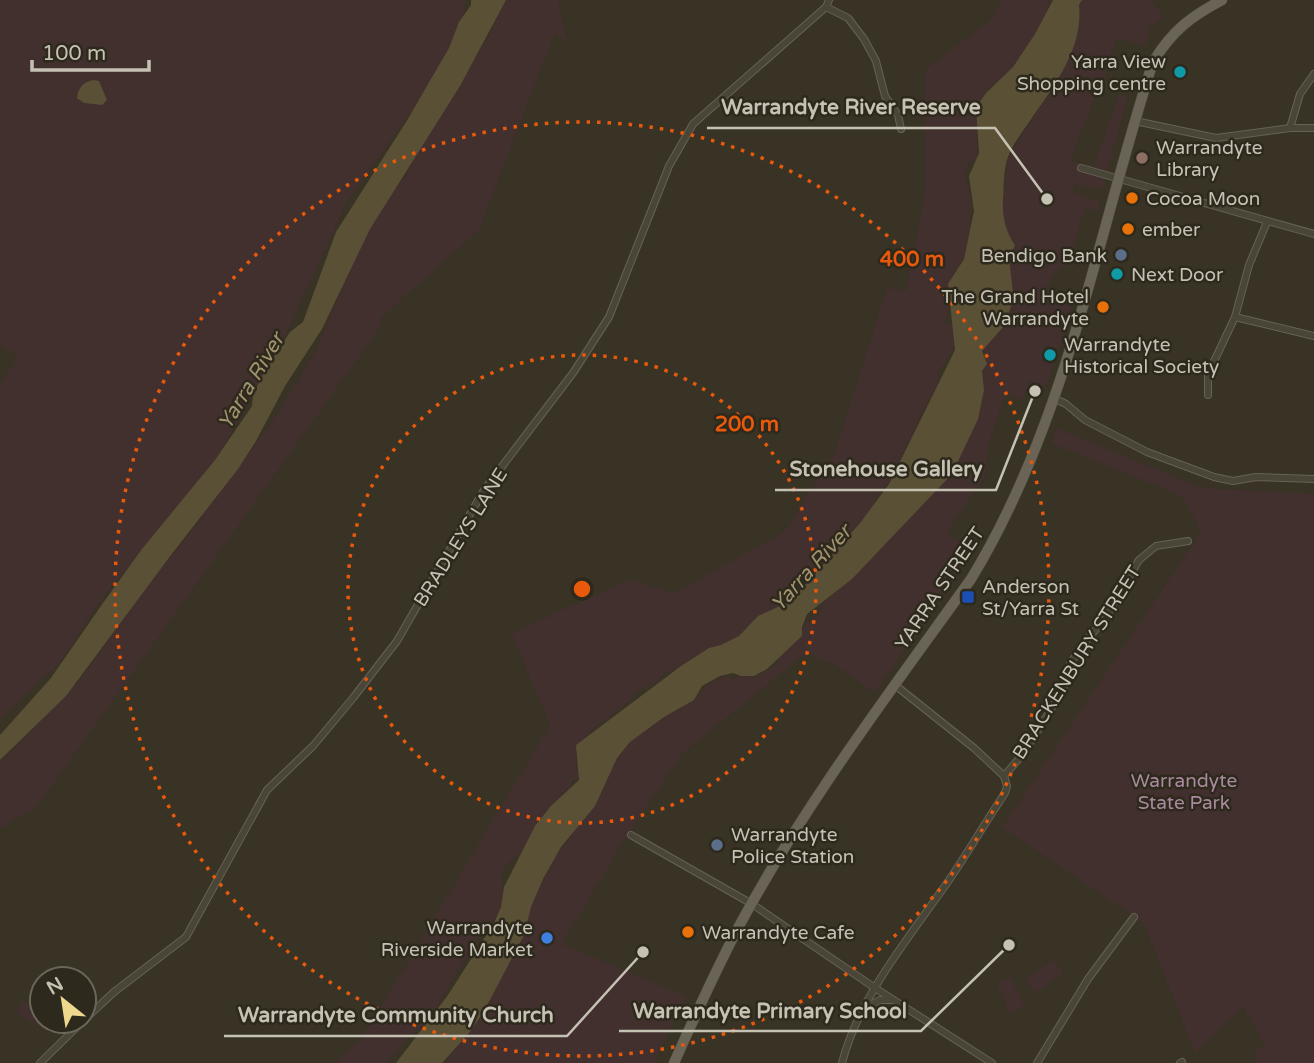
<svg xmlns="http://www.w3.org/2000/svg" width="1314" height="1063" font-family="'Varela Round',sans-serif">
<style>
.green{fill:#41302e}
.water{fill:#5a5035}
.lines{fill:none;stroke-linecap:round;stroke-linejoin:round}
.street-casing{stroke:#676256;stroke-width:8}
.primary-casing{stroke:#524e41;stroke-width:11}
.street{stroke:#494537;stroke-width:6}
.primary{stroke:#696455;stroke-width:10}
.ring{fill:none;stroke:#e8590c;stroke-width:3.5;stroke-dasharray:3.5 7}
.culture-dot{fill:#0f9aa8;stroke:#2e291d;stroke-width:2.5}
.education-dot{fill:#8d6e63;stroke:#2e291d;stroke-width:2.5}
.food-dot{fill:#e8710a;stroke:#2e291d;stroke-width:2.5}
.service-dot{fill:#5c6f8a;stroke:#2e291d;stroke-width:2.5}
.transit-dot{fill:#1a4fb4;stroke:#2e291d;stroke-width:2.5}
.shop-dot{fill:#3f7fe0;stroke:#2e291d;stroke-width:2.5}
.labels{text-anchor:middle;stroke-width:5;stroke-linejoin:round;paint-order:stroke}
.poi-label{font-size:19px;fill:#c5c1b3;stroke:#2e291d;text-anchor:start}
.street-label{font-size:19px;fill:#c5c1b3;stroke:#2e291d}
.park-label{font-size:19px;fill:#a9899d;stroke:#2e291d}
.water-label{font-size:21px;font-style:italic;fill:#a1936e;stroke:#2e291d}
.centre{fill:#e8590c;stroke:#2e291d;stroke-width:3.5}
.ring-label{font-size:21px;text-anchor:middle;font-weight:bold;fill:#e8590c;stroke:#2e291d;stroke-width:5;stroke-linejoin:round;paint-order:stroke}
.leader{fill:none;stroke:#c5c1b3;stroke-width:2.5}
.callout-dot{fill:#c5c1b3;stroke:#2e291d;stroke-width:2.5}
.callout-label{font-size:21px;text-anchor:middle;font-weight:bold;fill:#c5c1b3;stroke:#2e291d;stroke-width:5;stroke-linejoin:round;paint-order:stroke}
</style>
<rect width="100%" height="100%" fill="#383324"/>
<!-- green -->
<g class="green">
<path d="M0,0H466L459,31L445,64L347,202L286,335L212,467L100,601L60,663L0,719V384L18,358L0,344Z"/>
<path d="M504,0H558L567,42L555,33L479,230L380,319L382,325L36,808L0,829V763L82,677L151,580L196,526L209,504L268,428L315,353L361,241L391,193L407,174L420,143L487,40Z"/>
<path d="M1002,0H1048L1046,20L1005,78L990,86L978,103L977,155L974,161L969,162L964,173L973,206L970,220L974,246C961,264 947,275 952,300L949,305L945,323L955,327L956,344C949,352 947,362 939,370C939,400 917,407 915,435L908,442L897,468L899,475L882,488L868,514L849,533L843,544L796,588L784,604L732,643L696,656L677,670L665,672C653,691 652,681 639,691C635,695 631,699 627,703C605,721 572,737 576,770L580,772L581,779L573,780L569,789L560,794L557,809L530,844L506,865L501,874L504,891L499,913L477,940L439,1003L434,1019L410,1036L388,1063H334L362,1038L550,725L511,633L631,579L674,593L785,531L835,451L887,288L906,291L925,191V70L989,21Z"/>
<path d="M1082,0H1151L1164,17L1149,28L1146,46L1118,38L1110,56L1104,85L1098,89L1070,161L1093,167L1119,94L1128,97L1102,189L1074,184L1073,192L1098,201L1101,212L1085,208L1068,266C1052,271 1045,283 1052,298L1072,307L1059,349L1046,345L1041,360L1054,365L1045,387L1030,381L1023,400L1006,394L988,444L986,475L947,532L972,550L875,693L830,662H824L808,652L683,753L624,841L562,944L686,996L654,1063H446L512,951L522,938V931L540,881L545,877L550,863L561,847L569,841L575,827L585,818L604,789L607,771L614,757L619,756L628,745L630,730C650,722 700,704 707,684L721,679L725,674L733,679L743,674L753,678L779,663V656L802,632L804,625C812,619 822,613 823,602L835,593L982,368H985L986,356L982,351L1004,326L1009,259L1013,252L1002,211L1008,157L1060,77L1072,52L1080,12L1079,5Z"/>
<path d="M1057,428L1202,488L1314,494V1063H1257L1253,1051L1265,1046L1243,1007L1195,1053L1144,924L1002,827L1201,532L1183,497L1051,443Z"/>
<path d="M1054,959L1064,974L1035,993L1025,979Z"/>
<path d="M1010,977L1025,1006L1010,1013L996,984Z"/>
<path d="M23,1001L42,1013L43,1021L39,1027L16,1012Z"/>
</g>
<!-- water -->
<g class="water">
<path d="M471,0H506L460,86L370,229L322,329L285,386L256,441L238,469L171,555L66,696L0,760V735L51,678L103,603L142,549L215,460L252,406L253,395L264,372L290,332L303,322L336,232L406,122L449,48L459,22L471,5Z"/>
<path d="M1053,0H1082L1079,5C1084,50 1051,90 1027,125C1020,135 1012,146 1008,157C1003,171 1004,186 1003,200C1002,216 1006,233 1015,245L1009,259L1013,292L1012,304L1004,326L982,351L987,364L982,371L984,390L978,419L952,474L852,579L807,614L802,627V636L767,669L754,676H741L733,673L720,676L702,686L694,700L664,717L630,742L617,758L595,806L561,847L543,879L531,907L524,935L483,1013L469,1033L442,1063H396L448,995L494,923L501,907L504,887L535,826L551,806L579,780L576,745L681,666L709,648L721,645L739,636L758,616L782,605L797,594L860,523L889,484L955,350L948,284L964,259L974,211L969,176L979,153L976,107L986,93L1013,67L1035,34Z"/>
<path d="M93,80L99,81L107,100L102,105L84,103L77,98C78,88 83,82 93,80Z"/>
</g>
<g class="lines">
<!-- street casing -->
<g class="street-casing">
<g id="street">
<path d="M826,7L848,18L864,39L876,61L885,96L898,115L901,129"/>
<path d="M1135,121L1216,138L1290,128H1314"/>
<path d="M1290,128L1300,94L1314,74"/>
<path d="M1081,168L1314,234"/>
<path d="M1235,317L1314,336"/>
<path d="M1208,395V374L1235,317L1249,265L1267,222"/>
<path d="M1053,398L1066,404L1085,420L1147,452L1214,477L1233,481L1256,477L1314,479"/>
<path d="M895,685L974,748L1004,776"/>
<path d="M631,835L752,904L875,988L992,1063"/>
<path d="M867,1007L880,1000H893"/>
<path d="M84,1020L114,992L186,937L267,790L313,746L353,698L397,641L484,490L573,373L609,317L669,166L693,124L826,7L829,0"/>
<path d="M40,1063L83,1021"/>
<path d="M842,1063C859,997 908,939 947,883C967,854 985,823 1005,793L1007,786L1004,776L1023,754L1063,690L1070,664L1085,642L1104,620L1139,560L1156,546L1188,541"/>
<path d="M1037,1063L1088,979L1134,917"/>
<path d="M1180,1063L1182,1062"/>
</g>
</g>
<!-- primary casing -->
<g class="primary-casing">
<path id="primary" d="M674,1063C694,1018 715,972 738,928C804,805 890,692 971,579C1067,422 1097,235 1153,62C1172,31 1190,17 1222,0"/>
</g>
<!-- street -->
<use href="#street" class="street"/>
<!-- primary -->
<use href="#primary" class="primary"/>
</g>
<!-- distance rings -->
<g class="ring">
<circle cx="582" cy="589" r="234"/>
<circle cx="582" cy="589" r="467"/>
</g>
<!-- markers -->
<g class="culture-dot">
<circle cx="1180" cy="72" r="7"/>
<circle cx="1117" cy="274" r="7"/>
<circle cx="1050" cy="355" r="7"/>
</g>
<circle class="education-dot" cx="1142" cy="158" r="7"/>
<g class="food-dot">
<circle cx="1132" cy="198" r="7"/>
<circle cx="1128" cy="229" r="7"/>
<circle cx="1103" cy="307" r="7"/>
<circle cx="688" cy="932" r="7"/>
</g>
<g class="service-dot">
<circle cx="1121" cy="255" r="7"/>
<circle cx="717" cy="845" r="7"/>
</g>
<rect class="transit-dot" x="961" y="590" width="14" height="14" rx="3.5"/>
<circle class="shop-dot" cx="547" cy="938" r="7"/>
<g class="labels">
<!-- poi labels -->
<g class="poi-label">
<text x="1166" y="68" text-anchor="end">Yarra View<tspan x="1166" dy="22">Shopping centre</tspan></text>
<text x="1156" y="154">Warrandyte<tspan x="1156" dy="22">Library</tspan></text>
<text x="1146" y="205">Cocoa Moon</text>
<text x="1142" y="236">ember</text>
<text x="1107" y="262" text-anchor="end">Bendigo Bank</text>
<text x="1131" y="281">Next Door</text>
<text x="1089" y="303" text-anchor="end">The Grand Hotel<tspan x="1089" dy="22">Warrandyte</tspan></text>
<text x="1064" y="351">Warrandyte<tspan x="1064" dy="22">Historical Society</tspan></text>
<text x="982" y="593">Anderson<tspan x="982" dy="22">St/Yarra St</tspan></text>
<text x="731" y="841">Warrandyte<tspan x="731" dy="22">Police Station</tspan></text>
<text x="533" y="934" text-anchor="end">Warrandyte<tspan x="533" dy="22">Riverside Market</tspan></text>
<text x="702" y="939">Warrandyte Cafe</text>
</g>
<!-- street labels -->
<g class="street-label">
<text transform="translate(460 537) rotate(-58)" y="7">BRADLEYS LANE</text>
<text transform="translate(939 588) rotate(-56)" y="7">YARRA STREET</text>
<text transform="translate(1076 662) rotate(-58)" y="7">BRACKENBURY STREET</text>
</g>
<!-- park labels -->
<g class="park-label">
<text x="1184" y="787">Warrandyte<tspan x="1184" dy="22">State Park</tspan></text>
</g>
<!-- water labels -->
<g class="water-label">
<text transform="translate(251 381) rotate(-59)" y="7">Yarra River</text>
<text transform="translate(811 568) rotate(-48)" y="7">Yarra River</text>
</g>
</g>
<circle cx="582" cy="589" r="10" class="centre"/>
<g class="ring-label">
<text x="912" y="266">400 m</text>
<text x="747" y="431">200 m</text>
</g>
<!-- callouts -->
<path class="leader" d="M1047 199L995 128H707M1035 391L996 490H775M1009 945L921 1031H619M643 952L567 1036H224"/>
<g class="callout-dot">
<circle cx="1047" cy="199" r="7"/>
<circle cx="1035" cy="391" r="7"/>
<circle cx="1009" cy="945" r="7"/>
<circle cx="643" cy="952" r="7"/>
</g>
<g class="callout-label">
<text x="851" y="114">Warrandyte River Reserve</text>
<text x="886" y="476">Stonehouse Gallery</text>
<text x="770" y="1018">Warrandyte Primary School</text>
<text x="396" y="1022">Warrandyte Community Church</text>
</g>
<!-- north arrow -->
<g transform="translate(63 1000) rotate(330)"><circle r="33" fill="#2e291d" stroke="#6a6659" stroke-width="2"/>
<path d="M0-5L12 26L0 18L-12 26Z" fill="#eed88e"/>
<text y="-10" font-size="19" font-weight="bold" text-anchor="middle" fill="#c5c1b3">N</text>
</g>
<!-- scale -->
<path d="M32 60v10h117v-10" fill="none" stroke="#c5c1b3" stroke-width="3.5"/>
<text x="42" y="60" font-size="21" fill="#c5c1b3" stroke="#2e291d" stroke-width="5" paint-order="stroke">100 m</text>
</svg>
